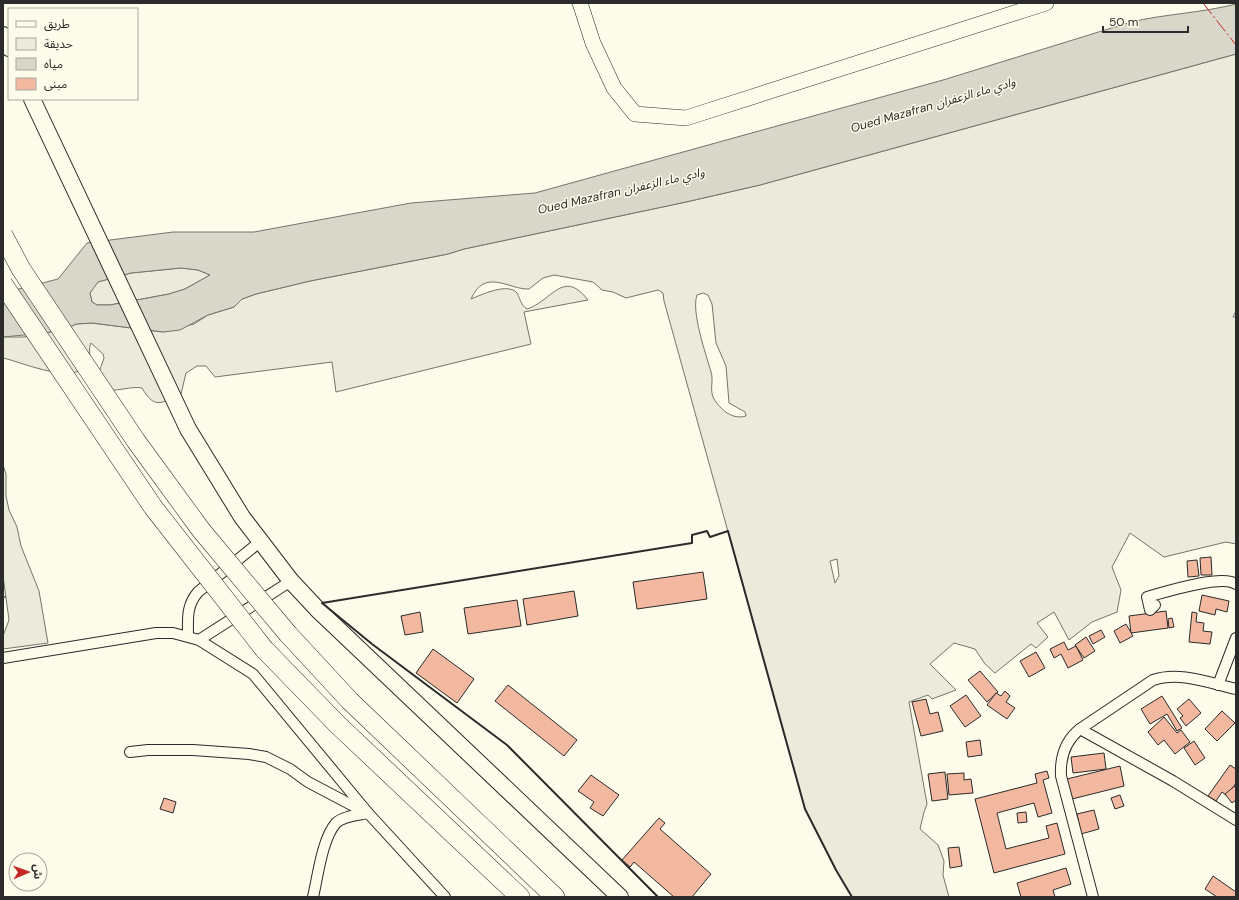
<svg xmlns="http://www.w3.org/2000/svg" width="1239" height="900" font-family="'DM Sans','Noto Sans Arabic',sans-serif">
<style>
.green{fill:#ecebdb;stroke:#74746e;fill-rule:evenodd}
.water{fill:#d8d7c9;stroke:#74746e;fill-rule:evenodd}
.building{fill:#f2b8a0;stroke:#2b2b2b}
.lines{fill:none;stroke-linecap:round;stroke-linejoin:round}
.street-casing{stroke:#2b2b2b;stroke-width:12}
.secondary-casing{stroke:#2b2b2b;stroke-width:16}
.primary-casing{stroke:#2b2b2b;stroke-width:18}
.highway-casing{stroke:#2b2b2b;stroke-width:20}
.street{stroke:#fdfbea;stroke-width:10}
.secondary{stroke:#fdfbea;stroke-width:15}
.primary{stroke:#fdfbea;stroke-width:16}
.highway{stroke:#fdfbea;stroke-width:19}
.highway-bridge-casing{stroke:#2b2b2b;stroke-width:20;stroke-linecap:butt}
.highway-bridge{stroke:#fdfbea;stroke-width:19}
.fence{stroke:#2b2b2b;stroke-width:1;stroke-dasharray:5 2;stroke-linecap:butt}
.wall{stroke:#2b2b2b;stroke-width:2}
.power{stroke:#c62828;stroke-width:1;stroke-dasharray:14 3 2 3;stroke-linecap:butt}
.labels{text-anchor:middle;stroke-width:3;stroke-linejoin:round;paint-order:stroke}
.water-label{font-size:12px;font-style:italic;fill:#2b2b2b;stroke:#fdfbea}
</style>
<rect width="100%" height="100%" fill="#fdfbea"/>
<!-- green -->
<g class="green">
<path d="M1236,54V311L1233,317H1236V544L1226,542L1164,557L1130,533L1112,567L1121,590L1117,612L1092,622L1069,640L1054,612L1037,623L1048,637L1036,648L1031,644L995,673L985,664L975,649L954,643L930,664L956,690L932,699L928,695L909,702L927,804L924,812L920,829L938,845L944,861L943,875L949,897H852L836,870L805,809L664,301L663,293L658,290L626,298L613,292L602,290L593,282L554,275L543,278L529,289C509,290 485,267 471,299C481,295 508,282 517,293C521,300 520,304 527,309C552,301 563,268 588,300L524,312L531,344L336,392L332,362L215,377L206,366H197L186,373L181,394C161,403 155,410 142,388C131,386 120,391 109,390L98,375L104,358L103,354L91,343C88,349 91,355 89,361C79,388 22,362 3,358V337H24L66,329L76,324L92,323L163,332L194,324L208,315L234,307L242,299L256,294L310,281L448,254L464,249L686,202L760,185ZM703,293L708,295L712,304L716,343L726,366L729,403L745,412L746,416C732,420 721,410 714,399C709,391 714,380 711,372C706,354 691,312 697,295ZM837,559L839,576L835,583L830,561Z"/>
<path d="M181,268L198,270L210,275L185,289L169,294L110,305H97L92,302L90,293L97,282L131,273Z"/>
<path d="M3,465L6,474V496L9,510L17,527L21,546L39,591L48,643L3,649V636L9,620L3,576Z"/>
</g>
<!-- water -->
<path class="water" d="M1236,4V54L760,185L686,202L464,249L448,254L310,281L256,294L242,299L234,307L208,315L180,330L163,332L92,323L76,324L66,329L45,333L3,337V293L58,279L87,243L173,232H254L411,203L535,193L943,80L1131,22C1165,14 1201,13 1236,4ZM181,268L198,270L210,275L185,289L169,294L110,305H97L92,302L90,293L98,282L131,273Z"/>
<!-- building -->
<g class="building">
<path d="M1211,557L1212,575H1201L1200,558Z"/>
<path d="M1197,560L1199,576L1188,577L1187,561Z"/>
<path d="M703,572L707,599L637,609L633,582Z"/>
<path d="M574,591L578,616L527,625L523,599Z"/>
<path d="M1202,595L1229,601L1227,612L1216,609L1215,615L1199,611Z"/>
<path d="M517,600L521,626L468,634L464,608Z"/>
<path d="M1166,611L1168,628L1131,633L1129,616Z"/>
<path d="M420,612L423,632L405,635L401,616Z"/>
<path d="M1192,612L1197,613L1196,622L1204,623L1203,631L1212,632L1210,644L1189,642Z"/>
<path d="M1172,618L1174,627L1169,628L1168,619Z"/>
<path d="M1126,624L1133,636L1120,643L1114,631Z"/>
<path d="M1101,630L1105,637L1093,644L1089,636Z"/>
<path d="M1086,637L1095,651L1084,658L1075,645Z"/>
<path d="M1064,642L1068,650L1076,646L1083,660L1068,668L1061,654L1054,658L1050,649Z"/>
<path d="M433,649L474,679L457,703L416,673Z"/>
<path d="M1036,652L1045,668L1029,677L1020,661Z"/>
<path d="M980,671L998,692L987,702L968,680Z"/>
<path d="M508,685L577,740L564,756L495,701Z"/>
<path d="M1005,691L1010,696L1006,702L1015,708L1007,719L987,705L996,693L1001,696Z"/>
<path d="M966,695L981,716L965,727L950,706Z"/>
<path d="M1162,696L1182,728L1177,731L1167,714L1150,724L1141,709Z"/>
<path d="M926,699L930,714L938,712L943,731L921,736L912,702Z"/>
<path d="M1189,699L1201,713L1186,726L1180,718L1183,716L1177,709Z"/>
<path d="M1222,711L1235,723L1217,741L1205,729Z"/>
<path d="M1164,717L1177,733L1181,730L1190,742L1175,754L1164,740L1158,745L1148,732Z"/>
<path d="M980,740L982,755L968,757L966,742Z"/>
<path d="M1194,741L1205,758L1195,765L1184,748Z"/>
<path d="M1104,753L1106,769L1073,773L1071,757Z"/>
<path d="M1230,765L1236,769V783L1227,796L1222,792L1216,801L1208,796Z"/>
<path d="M1120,766L1124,786L1072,799L1067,779Z"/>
<path d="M1047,771L1049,778L1043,780L1052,813L1038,817L1034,803L997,813L1006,849L1049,838L1046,826L1057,823L1065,854L994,873L975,799L1037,783L1035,774Z"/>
<path d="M945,772L948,799L932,801L928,774Z"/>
<path d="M964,773V780L971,779L973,793L949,795L947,774Z"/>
<path d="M591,775L619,795L603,816L590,808L594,802L578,791Z"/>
<path d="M1236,785V800L1232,803L1225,794Z"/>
<path d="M1120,795L1124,806L1115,809L1111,798Z"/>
<path d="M164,798L176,802L173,813L160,809Z"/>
<path d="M1094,810L1099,829L1081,834L1077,814Z"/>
<path d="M1026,812L1027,822L1018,823L1017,813Z"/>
<path d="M659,818L665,823L660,829L711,874L692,897H674L634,862L630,867L622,860Z"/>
<path d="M959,847L962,866L950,868L948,848Z"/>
<path d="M1066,868L1071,884L1053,890L1055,897H1021L1017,883Z"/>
<path d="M1213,876L1236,892V897H1217L1205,889Z"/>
</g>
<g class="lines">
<!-- street casing -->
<g class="street-casing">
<g id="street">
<path d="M1155,605L1150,610L1147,597C1165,592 1222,574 1236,584"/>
<path d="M188,636C188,619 186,606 198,592L261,541"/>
<path d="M199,640L291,581"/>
<path d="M3,658L156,633H173L199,640L253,674L368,813"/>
<path d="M1218,685L1236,638"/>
<path d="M1080,729L1173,781L1236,820"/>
<path d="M130,752L148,750H193L249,754L266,757L290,769L308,782L363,811"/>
<path d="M313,897C318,876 322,839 336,823C343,816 359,815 368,813L445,897"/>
<path d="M1093,897L1061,776C1060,757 1065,741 1080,729L1153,680C1180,671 1209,683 1236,689"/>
</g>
</g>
<!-- secondary casing -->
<g class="secondary-casing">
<path id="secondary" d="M580,3L593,43L614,88L635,114L686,118L1046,3"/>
</g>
<!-- primary casing -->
<g class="primary-casing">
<g id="primary">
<path d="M3,35L9,48"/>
<path d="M32,99L188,429L242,517L291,581L319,611L620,897"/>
</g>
</g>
<!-- highway casing -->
<g class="highway-casing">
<g id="highway">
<path d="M288,634L350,701L555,897"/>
<path d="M264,649L338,725L520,897"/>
</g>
</g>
<!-- street -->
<use href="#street" class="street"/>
<!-- secondary -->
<use href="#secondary" class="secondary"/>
<!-- primary -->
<use href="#primary" class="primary"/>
<!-- highway -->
<use href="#highway" class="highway"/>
<!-- highway-bridge casing -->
<g class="highway-bridge-casing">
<g id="highway-bridge">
<path d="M3,235L21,269L136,441L201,530L288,634"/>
<path d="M3,284L153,507L264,649"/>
</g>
</g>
<!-- highway-bridge -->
<use href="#highway-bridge" class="highway-bridge"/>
<!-- fence -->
<path class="fence" d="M3,597H6"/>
<!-- wall -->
<path class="wall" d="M658,897L507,745L372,644L322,603L692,543V535L707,531L710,537L728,531L805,809L836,870L852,897"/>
<!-- power -->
<path class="power" d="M1203,3L1236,45"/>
</g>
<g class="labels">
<!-- water labels -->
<g class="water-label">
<text transform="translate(933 105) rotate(-16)" y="4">Oued Mazafran وادي ماء الزعفران</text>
<text transform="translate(621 191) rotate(-13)" y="4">Oued Mazafran وادي ماء الزعفران</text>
</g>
</g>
<!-- border -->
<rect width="1239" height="900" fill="none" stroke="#2b2b2b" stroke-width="8"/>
<!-- legend -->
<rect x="8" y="8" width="130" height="92" fill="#fdfbea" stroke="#a9a89e"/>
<rect x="16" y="21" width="20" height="6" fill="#fdfbea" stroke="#a9a89e"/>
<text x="44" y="28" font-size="12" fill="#2b2b2b">طريق</text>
<rect x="16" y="38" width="20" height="12" fill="#ecebdb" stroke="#a9a89e"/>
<text x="44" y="48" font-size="12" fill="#2b2b2b">حديقة</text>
<rect x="16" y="58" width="20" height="12" fill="#d8d7c9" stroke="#a9a89e"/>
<text x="44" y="68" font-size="12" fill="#2b2b2b">مياه</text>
<rect x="16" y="78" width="20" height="12" fill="#f2b8a0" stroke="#a9a89e"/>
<text x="44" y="88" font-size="12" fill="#2b2b2b">مبنى</text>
<!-- north arrow -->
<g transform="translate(28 872) rotate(88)"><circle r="19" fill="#fdfbea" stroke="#a9a89e"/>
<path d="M0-3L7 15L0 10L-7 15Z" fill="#c62828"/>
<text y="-6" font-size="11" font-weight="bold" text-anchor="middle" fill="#2b2b2b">ش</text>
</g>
<!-- scale -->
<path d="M1103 26v6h85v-6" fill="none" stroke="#2b2b2b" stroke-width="2"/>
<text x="1109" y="26" font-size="12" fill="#2b2b2b" stroke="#fdfbea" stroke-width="3" paint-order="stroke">50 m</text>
</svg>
